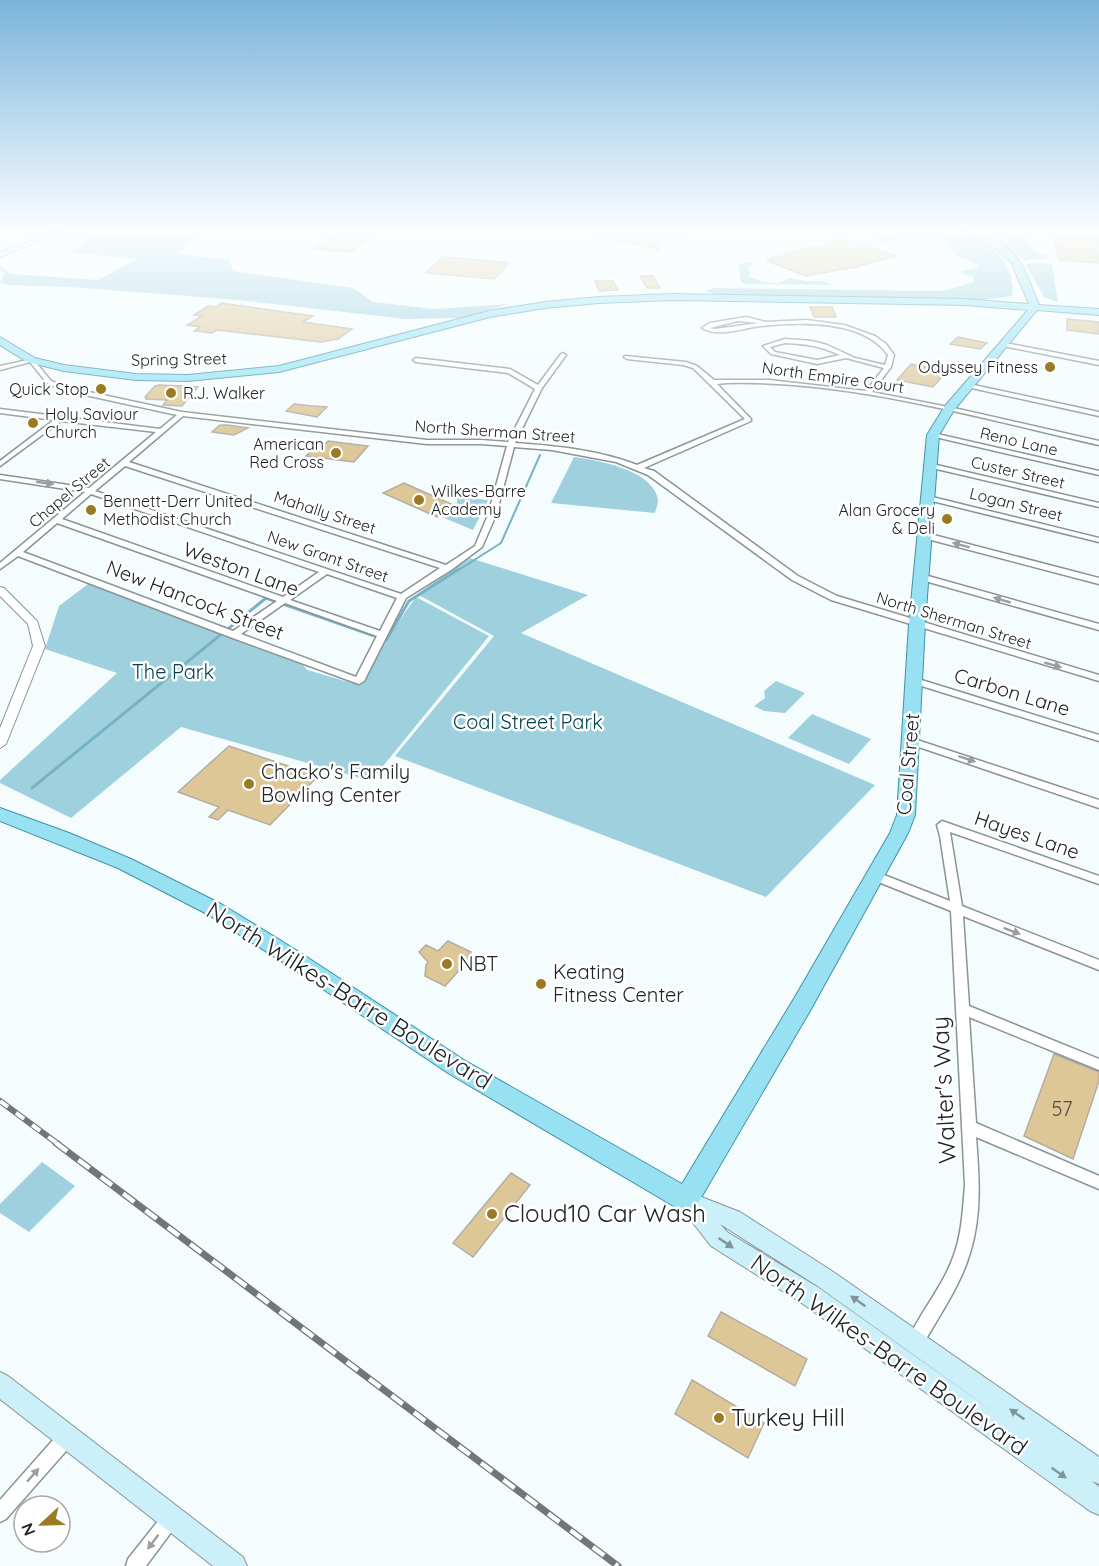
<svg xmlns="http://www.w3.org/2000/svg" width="1099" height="1566" viewBox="0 0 1099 1566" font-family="Quicksand,sans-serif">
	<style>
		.green { fill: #9ed0de }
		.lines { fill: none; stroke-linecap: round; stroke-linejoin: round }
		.stream-far1 { stroke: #75b3c5; stroke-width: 2 }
		.stream { stroke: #75b3c5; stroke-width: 3 }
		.building { fill: #ddc797; stroke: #b2aea4; stroke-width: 1.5 }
		.minor-casing { stroke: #889497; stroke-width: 3 }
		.tertiary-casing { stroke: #889497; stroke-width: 2 }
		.secondary-casing { stroke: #889497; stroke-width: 2 }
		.primary-casing { stroke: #4192a6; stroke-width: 2 }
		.minor { fill: #fff; fill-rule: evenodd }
		.tertiary { fill: #fff; fill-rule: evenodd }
		.secondary { fill: #cbf0f9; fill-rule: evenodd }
		.primary { fill: #97e1f3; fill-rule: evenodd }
		.rail-far1-casing { stroke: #717678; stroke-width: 6 }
		.rail-casing { stroke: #717678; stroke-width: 7 }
		.rail-far1 { stroke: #fff; stroke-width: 4; stroke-dasharray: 10; stroke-linecap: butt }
		.rail { stroke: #fff; stroke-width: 4.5; stroke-dasharray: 14; stroke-linecap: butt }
		.oneway { fill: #9b9d9e }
		.oneway2 { fill: #7e959a }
		.poi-dot { fill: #9b7a24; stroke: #fff; stroke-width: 2 }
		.labels { text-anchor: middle; stroke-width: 5; stroke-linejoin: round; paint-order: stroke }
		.far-street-label { font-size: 16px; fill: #212527; stroke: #fff }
		.far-poi-label { font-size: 16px; fill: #212527; stroke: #fff; text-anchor: end }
		.street-label { font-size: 20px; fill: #212527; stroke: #fff }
		.park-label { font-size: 20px; fill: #06414e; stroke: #fff }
		.poi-label { font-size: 20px; fill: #212527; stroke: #fff; text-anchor: start }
		.near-number-label { font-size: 20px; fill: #504e43 }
		.near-street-label { font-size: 24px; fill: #212527; stroke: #fff }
		.near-poi-label { font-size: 24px; fill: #212527; stroke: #fff; text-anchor: start }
	</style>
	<rect width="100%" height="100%" fill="#f5fcfe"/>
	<g class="green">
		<polygon points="66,232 198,232 178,254 230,260 233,271 353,288 373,302 434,309 509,304 461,318 405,319 238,300 70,287 7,285 0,282 5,274 0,270 0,265 11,274 98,280 137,259 74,253 71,251 85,243 84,239 59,235"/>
		<path d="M 873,232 L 959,232 C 981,241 1006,252 1011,278 C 1012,285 1014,289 1012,296 L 983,300 L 714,294 L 705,291 L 713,288 L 943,291 L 974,282 L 973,277 L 959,272 L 978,267 L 977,264 L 955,255 L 945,242 L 930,237 L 906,237 L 882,243 Z"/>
		<path d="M 1013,237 L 1026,239 C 1029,246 1039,255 1047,255 L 1047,259 L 1024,260 L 998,240 Z"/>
		<polygon points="747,262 755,263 748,267 750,275 748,276 763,282 778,283 790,278 805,281 822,281 834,285 745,284 741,282 738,265"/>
		<polygon points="1030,263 1052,264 1058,302 1099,307 1057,302 1044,297 1026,265"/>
		<path d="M 574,457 C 597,460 654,470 658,500 C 658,504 656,509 655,513 L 551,503 Z"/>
		<polygon points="457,497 488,500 473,530 442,517 455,510 450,506 457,503"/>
		<polygon points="470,558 588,595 521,633 875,785 766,897 395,756 494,636 417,594"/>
		<polygon points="92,581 298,658 307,670 352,683 362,673 416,597 489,636 371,781 181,727 71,818 0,783 0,780 117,673 45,649 59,606"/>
		<polygon points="776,681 805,693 785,713 764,711 754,706 765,698 764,691"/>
		<polygon points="812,714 871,739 849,764 788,738"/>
		<polygon points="42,1162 75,1186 29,1232 0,1213 0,1204"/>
	</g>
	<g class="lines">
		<polyline class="stream-far1" points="457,571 501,543 540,455"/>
		<polyline class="stream" points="32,788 266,598 386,640 409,601 459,569"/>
	</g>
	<g class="building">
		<polygon points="336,232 375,232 350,252 313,249"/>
		<polygon points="593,232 685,232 668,241 659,239 659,249 593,236"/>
		<polygon points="1054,236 1099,239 1099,263 1059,260"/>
		<polygon points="840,240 847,242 853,241 897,256 856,267 806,276 767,261 775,256 781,257 786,253 827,245 826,243"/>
		<polygon points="443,257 471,259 509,263 494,279 426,273"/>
		<polygon points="640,276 653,276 660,288 647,288"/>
		<polygon points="595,281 613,281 618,290 599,291"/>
		<polygon points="221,303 313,316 303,322 352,329 338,339 321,342 217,330 212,333 194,331 200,327 187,325 202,316 194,315 208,306 216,307"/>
		<polygon points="810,307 832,307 836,317 814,317"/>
		<polygon points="1067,319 1099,322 1099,334 1067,330"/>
		<polygon points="958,337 987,343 980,349 950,344"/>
		<polygon points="911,364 947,371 933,387 897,380"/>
		<polygon points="159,385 184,386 198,387 182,406 163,405 167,400 146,399 147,397 145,397 155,386"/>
		<polygon points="294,404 313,406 327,407 317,417 286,411"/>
		<polygon points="220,425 227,425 248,428 234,435 212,432"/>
		<polygon points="328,441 368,446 354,462 306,456 313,449 320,449"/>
		<polygon points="404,483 451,504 449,506 454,509 437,517 383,493"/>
		<polygon points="229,746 318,776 270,825 228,810 218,820 209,817 219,807 178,792"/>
		<polygon points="448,941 471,952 468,956 471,957 445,986 425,976 426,965 428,962 419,952 426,945 438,951"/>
		<polygon points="1054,1054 1099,1072 1099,1081 1073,1159 1024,1136"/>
		<polygon points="511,1173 530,1185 473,1257 453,1243"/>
		<polygon points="721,1312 807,1359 795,1386 708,1336"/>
		<polygon points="692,1380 764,1423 748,1458 675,1414"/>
	</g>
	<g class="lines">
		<defs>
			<g id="minor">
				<path d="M 746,317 L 766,322 L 807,320 L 844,325 L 875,336 L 886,344 L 894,355 L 891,367 L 872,392 L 963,410 L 1099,441 L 1099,445 C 979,418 851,380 727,383 L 717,384 L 751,419 L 751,421 L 644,468 L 654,471 L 798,576 L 837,596 L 1099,675 L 1099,681 L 831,600 L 792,580 L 648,475 L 616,462 L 552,450 L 514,447 L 496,515 L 482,547 L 451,570 L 406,598 L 364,681 L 359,684 L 230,637 L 18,556 L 0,569 L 0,563 L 85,492 L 0,479 L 0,475 L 89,488 L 156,432 L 61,421 L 0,466 L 0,461 L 54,420 L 0,413 L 0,409 L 160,429 L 177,415 L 62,390 L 47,383 L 30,362 L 0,370 L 0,366 L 33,359 L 51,381 L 66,387 L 182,412 L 427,440 L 481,440 L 508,442 L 535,389 L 508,373 L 416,362 L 413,360 L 416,358 L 510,369 L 538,385 L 561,354 L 563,353 L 566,355 L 542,388 L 515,443 C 556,446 599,450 637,465 L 745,419 L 693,368 L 683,365 L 627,359 L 624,357 L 625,356 L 686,362 L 697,366 L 714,380 L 769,380 L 866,391 L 884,368 L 846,358 L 817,364 L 771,354 L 763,346 L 785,339 L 812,341 L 827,345 L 855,358 L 885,365 L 888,355 C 863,319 799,322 761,326 C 742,328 719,338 702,328 L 710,323 ZM 738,321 L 759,323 L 715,329 L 710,328 ZM 785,343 C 807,344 820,346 840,355 L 817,360 L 775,352 L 770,347 ZM 183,416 L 427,444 L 481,444 L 507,446 L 488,515 L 475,546 L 446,565 L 129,462 ZM 125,466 L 440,568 L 401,594 L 95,491 ZM 91,494 L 319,572 L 283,597 L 62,519 ZM 57,523 L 277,601 L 233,631 L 23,552 ZM 327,574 L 397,598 L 380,631 L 290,600 ZM 285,603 L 377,636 L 356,677 L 241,634 Z"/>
				<polygon points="1005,343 1099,361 1099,365 1003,346 1003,344"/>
				<polygon points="969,384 1099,412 1099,416 967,387 966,386"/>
				<polygon points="933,433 1099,471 1099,475 931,436 930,435"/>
				<polygon points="928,463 1099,503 1099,507 928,467"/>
				<polygon points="924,495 1099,538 1099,542 924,499"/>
				<polygon points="920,533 926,533 1099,578 1099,584 920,537"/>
				<polygon points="921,574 1099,624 1099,630 918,579 918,575"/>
				<polygon points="915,678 1099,735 1099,741 912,683 910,681"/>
				<polygon points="911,738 1099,800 1099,808 907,743 906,741"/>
				<path d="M 942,821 L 1099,876 L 1099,884 L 950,832 L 962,906 L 1099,960 L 1099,970 L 963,916 L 969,1006 L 1099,1059 L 1099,1070 L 969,1017 L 976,1123 L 1099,1176 L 1099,1189 L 976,1137 C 979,1175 982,1215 970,1253 C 960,1287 938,1317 921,1348 L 915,1350 L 909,1348 L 907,1342 C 920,1312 943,1287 954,1255 C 962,1233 963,1208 965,1185 L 951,911 L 871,879 L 869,876 L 871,873 L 879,873 L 950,901 L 940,836 L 937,825 Z"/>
				<polygon points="67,1428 73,1431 76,1437 73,1443 6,1519 0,1522 0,1500 61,1431"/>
				<polygon points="172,1508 178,1511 181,1517 178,1523 146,1566 126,1566 128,1559 166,1511"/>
			</g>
			<polygon id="tertiary" points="0,587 4,588 37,621 45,646 6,744 0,748 0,728 33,646 28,624 0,596"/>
			<g id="secondary">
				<polygon points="53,232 63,232 0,257 0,252"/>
				<path d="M 686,1191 L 740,1212 L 832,1271 L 1099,1457 L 1099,1484 L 1092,1481 L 1099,1487 L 1099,1515 L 1090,1511 L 803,1304 L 711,1246 L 675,1200 L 679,1193 ZM 720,1224 L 816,1285 L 1012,1425 L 819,1288 L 727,1232 Z"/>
				<polygon points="0,1372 8,1376 243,1557 247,1566 213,1566 0,1399"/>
			</g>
			<path id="primary" d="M 964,232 C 982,231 1010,245 1020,262 C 1028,275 1033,291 1039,305 L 1099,309 L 1099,315 L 1037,310 L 954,410 L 939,435 L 925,624 L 915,815 L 908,833 L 811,1009 L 695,1208 L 686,1211 L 677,1208 L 448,1073 L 281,961 L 207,914 L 118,868 L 0,821 L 0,808 L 69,833 L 131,859 L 221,904 L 296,950 L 464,1060 L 682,1184 L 795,997 L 890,833 L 897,815 L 909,624 L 927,435 L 945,406 L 1028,310 L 965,305 L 672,300 L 599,303 L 545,308 L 490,317 L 279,372 L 188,381 L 136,380 L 64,371 L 27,362 L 0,345 L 0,337 L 35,358 L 64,365 L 136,374 L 188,375 L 279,366 L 489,311 L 545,302 L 599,297 L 672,294 L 965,299 L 1029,304 L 1011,262 L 993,247 Z"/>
		</defs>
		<use href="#minor" class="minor-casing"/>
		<use href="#tertiary" class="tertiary-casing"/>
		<use href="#secondary" class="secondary-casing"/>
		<use href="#primary" class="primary-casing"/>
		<use href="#minor" class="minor"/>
		<use href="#tertiary" class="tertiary"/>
		<use href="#secondary" class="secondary"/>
		<use href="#primary" class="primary"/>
		<defs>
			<polyline id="rail-far1" points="0,1101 58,1144"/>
			<polyline id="rail" points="56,1143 618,1566"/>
		</defs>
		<use href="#rail-far1" class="rail-far1-casing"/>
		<use href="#rail" class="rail-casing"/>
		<use href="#rail-far1" class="rail-far1"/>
		<use href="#rail" class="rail"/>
	</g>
	<defs><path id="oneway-solid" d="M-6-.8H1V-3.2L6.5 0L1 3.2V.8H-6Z" transform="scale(1.5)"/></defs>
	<g class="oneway">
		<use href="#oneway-solid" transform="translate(45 483) rotate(8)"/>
		<use href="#oneway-solid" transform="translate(961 545) rotate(-165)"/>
		<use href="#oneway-solid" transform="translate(1002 600) rotate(-164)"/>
		<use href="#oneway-solid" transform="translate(1053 665) rotate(16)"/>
		<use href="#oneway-solid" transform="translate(967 759) rotate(18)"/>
		<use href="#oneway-solid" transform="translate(1012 931) rotate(21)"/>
		<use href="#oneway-solid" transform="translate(33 1475) rotate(-49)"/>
		<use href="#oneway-solid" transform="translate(153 1542) rotate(127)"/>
	</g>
	<g class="oneway2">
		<use href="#oneway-solid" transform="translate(726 1243) rotate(34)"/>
		<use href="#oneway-solid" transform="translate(858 1301) rotate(-145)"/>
		<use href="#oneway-solid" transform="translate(1017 1414) rotate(-145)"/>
		<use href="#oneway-solid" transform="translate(1059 1473) rotate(35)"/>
	</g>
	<linearGradient id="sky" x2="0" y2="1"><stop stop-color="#7ab4da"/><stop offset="0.51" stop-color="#fafeff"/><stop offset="1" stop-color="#fafeff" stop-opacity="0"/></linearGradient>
	<rect width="1099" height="451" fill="url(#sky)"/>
	<g class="poi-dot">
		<circle cx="1050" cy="367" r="6"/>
		<circle cx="101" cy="389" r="6"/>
		<circle cx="171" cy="393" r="6"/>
		<circle cx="33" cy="423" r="6"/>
		<circle cx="336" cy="453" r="6"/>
		<circle cx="419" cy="500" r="6"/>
		<circle cx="91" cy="510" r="6"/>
		<circle cx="947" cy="519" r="6"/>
		<circle cx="249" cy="784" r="6"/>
		<circle cx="447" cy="964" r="6"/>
		<circle cx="541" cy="984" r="6"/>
		<circle cx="492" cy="1214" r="6"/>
		<circle cx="719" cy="1418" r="6"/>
	</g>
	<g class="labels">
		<g class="far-street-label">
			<text transform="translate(179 359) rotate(-1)" y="6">Spring Street</text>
			<text transform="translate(833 377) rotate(8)" y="6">North Empire Court</text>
			<text transform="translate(495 431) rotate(4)" y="6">North Sherman Street</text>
			<text transform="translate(1019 441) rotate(13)" y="6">Reno Lane</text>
			<text transform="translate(1018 472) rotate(13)" y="6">Custer Street</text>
			<text transform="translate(69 492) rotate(-40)" y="6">Chapel Street</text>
			<text transform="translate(1016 504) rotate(14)" y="6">Logan Street</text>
			<text transform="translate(325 512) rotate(18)" y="6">Mahally Street</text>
			<text transform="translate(328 556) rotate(19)" y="6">New Grant Street</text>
			<text transform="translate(954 620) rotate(17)" y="6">North Sherman Street</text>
		</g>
		<g class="far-poi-label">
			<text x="1038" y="373">Odyssey Fitness</text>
			<text x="89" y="395">Quick Stop</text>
			<text x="183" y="399" text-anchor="start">R.J. Walker</text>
			<text x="45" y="420" text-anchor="start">Holy Saviour<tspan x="45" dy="18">Church</tspan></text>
			<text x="324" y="450">American<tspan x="324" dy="18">Red Cross</tspan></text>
			<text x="431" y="497" text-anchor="start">Wilkes-Barre<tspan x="431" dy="18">Academy</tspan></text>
			<text x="103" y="507" text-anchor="start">Bennett-Derr United<tspan x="103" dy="18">Methodist Church</tspan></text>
			<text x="935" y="516">Alan Grocery<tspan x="935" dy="18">&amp; Deli</tspan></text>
		</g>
		<g class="street-label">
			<text transform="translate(241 569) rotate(20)" y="7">Weston Lane</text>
			<text transform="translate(195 600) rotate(21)" y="7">New Hancock Street</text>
			<text transform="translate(1012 692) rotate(17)" y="7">Carbon Lane</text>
			<text transform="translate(908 764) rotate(-85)" y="7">Coal Street</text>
			<text transform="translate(1027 835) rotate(19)" y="7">Hayes Lane</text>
		</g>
		<g class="park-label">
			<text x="173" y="679">The Park</text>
			<text x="528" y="729">Coal Street Park</text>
		</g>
		<g class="poi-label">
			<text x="261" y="779">Chacko's Family<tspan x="261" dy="23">Bowling Center</tspan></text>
			<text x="459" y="971">NBT</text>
			<text x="553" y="979">Keating<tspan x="553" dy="23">Fitness Center</tspan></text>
		</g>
		<g class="near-number-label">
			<text x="1062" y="1116">57</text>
		</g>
		<g class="near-street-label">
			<text transform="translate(349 996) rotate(32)" y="8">North Wilkes-Barre Boulevard</text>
			<text transform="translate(944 1090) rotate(-93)" y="8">Walter's Way</text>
			<text transform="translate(889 1355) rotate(35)" y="8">North Wilkes-Barre Boulevard</text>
		</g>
		<g class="near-poi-label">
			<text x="504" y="1222">Cloud10 Car Wash</text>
			<text x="731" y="1426">Turkey Hill</text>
		</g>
	</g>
	<g transform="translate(42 1524) rotate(248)"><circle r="28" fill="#ffffff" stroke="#a6a8a9" stroke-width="1.5"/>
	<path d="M0-4.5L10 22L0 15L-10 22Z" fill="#9b7a24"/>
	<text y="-9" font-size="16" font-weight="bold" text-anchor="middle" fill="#212527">N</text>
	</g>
</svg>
